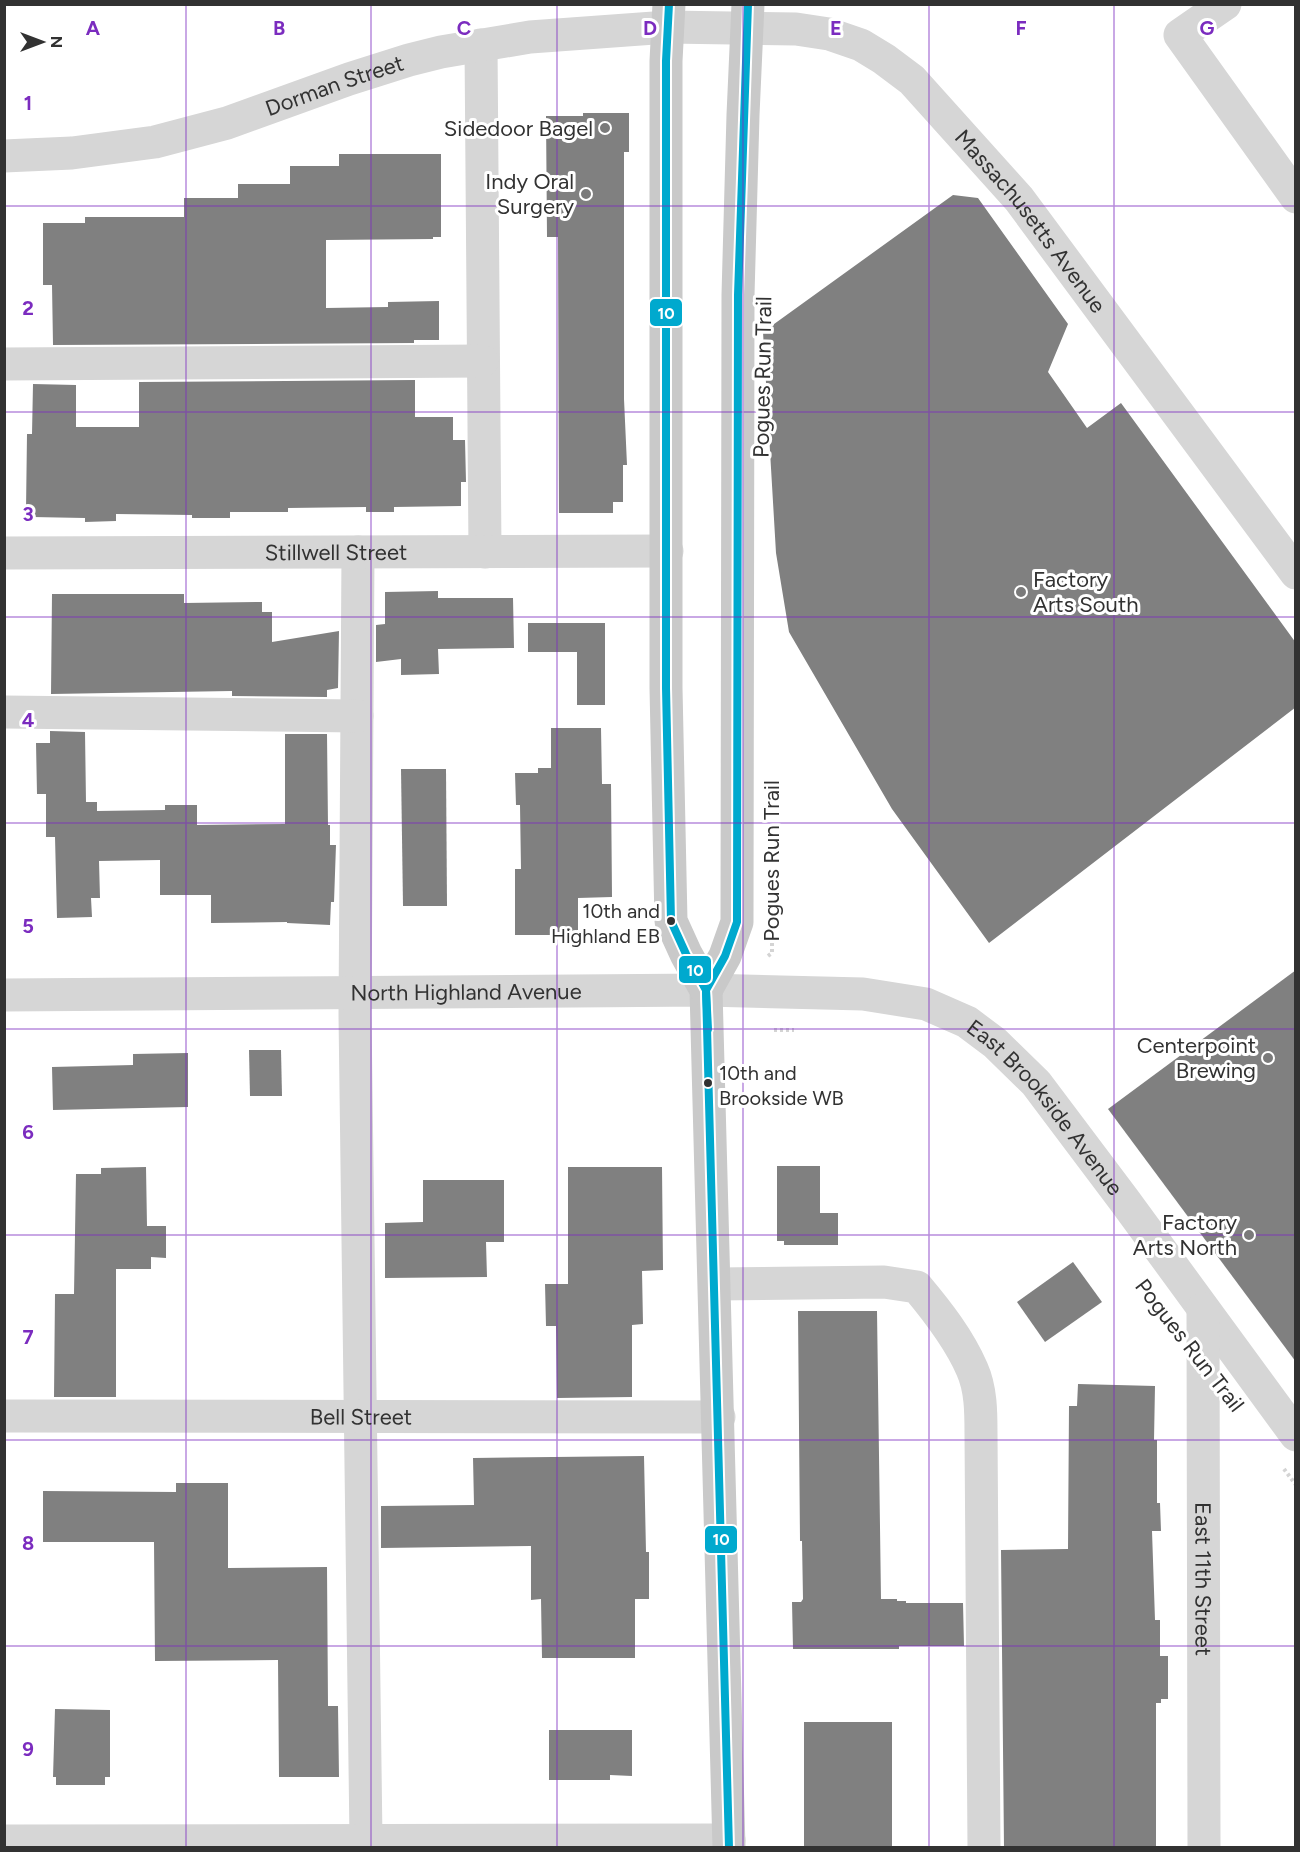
<svg xmlns="http://www.w3.org/2000/svg" width="1300" height="1852" viewBox="0 0 1300 1852" font-family="Figtree,sans-serif">
	<style>
		.building { fill: #808080 }
		.lines { fill: none; stroke-linecap: round; stroke-linejoin: round }
		.path { stroke: #d4d4d4; stroke-width: 4; stroke-dasharray: 3 3; stroke-linecap: butt }
		.minor { stroke: #d6d6d6; stroke-width: 33 }
		.major { stroke: #c9c9c9; stroke-width: 33 }
		.bus-1-casing { stroke: #fff; stroke-width: 12 }
		.bus-1 { stroke: #00a9ce; stroke-width: 8 }
		.grid { fill: none; stroke: #7b2cbf; stroke-width: 1.5; stroke-opacity: 0.55 }
		.poi-dot { fill: #7a7a7a; stroke: #fff; stroke-width: 2 }
		.bus-dot { fill: #323232; stroke: #fff; stroke-width: 2 }
		.labels { text-anchor: middle; stroke-width: 6; stroke-linejoin: round; paint-order: stroke }
		.bus-label { font-size: 20px; fill: #323232; stroke: #fff; text-anchor: end }
		.street-label { font-size: 22px; fill: #323232; stroke: #fff }
		.poi-label { font-size: 22px; fill: #323232; stroke: #fff; text-anchor: end }
		.grid-label { font-size: 20px; text-anchor: middle; font-weight: bold; fill: #7b2cbf; stroke: #fff; stroke-width: 6; stroke-linejoin: round; paint-order: stroke }
		.line-badge { stroke: #fff; stroke-width: 2 }
		.badge-label { font-size: 16px; text-anchor: middle; font-weight: bold; fill: #fff }
	</style>
	<rect width="100%" height="100%" fill="#fff"/>
	<g class="building">
		<polygon points="583,113 629,113 629,152 624,152 624,399 627,465 623,465 623,502 613,502 613,513 559,513 558,237 547,237 546,116 583,116"/>
		<polygon points="339,154 441,154 441,237 433,237 433,239 326,240 326,308 388,307 388,302 439,301 439,340 414,340 414,343 53,345 52,285 43,285 43,223 85,223 85,217 184,217 184,198 238,198 238,184 290,184 290,166 339,166"/>
		<polygon points="953,195 978,198 1068,324 1048,372 1087,428 1121,403 1296,643 1296,707 989,943 892,809 789,632 776,553 763,332"/>
		<polygon points="415,380 415,417 453,417 453,440 465,440 466,482 461,482 461,506 394,507 394,512 366,512 366,507 288,508 288,512 230,512 230,518 192,518 192,515 116,514 116,521 85,522 85,518 32,517 32,510 26,510 27,434 32,434 33,384 76,385 76,427 139,427 139,382"/>
		<polygon points="438,591 438,598 513,598 514,648 438,649 439,674 401,675 401,659 376,662 376,625 385,624 385,592"/>
		<polygon points="52,594 184,594 184,603 262,602 262,612 272,612 272,642 339,631 338,688 327,690 327,697 232,696 232,691 51,694"/>
		<polygon points="528,623 605,623 605,705 577,705 577,652 528,652"/>
		<polygon points="551,728 601,728 602,784 611,784 612,897 578,898 578,935 515,935 515,869 521,869 520,805 516,805 515,773 538,773 538,768 551,768"/>
		<polygon points="50,731 85,732 86,802 97,802 97,811 165,810 165,805 197,805 197,825 285,824 285,734 327,734 328,825 330,825 330,845 336,845 334,902 331,902 330,925 287,923 287,922 211,923 211,895 160,895 160,860 99,861 100,898 91,898 92,917 57,918 55,837 46,837 46,794 37,794 36,743 50,743"/>
		<polygon points="401,769 446,769 447,906 403,906"/>
		<polygon points="1296,970 1296,1362 1108,1109"/>
		<polygon points="249,1050 281,1050 282,1096 250,1096"/>
		<polygon points="188,1053 188,1107 53,1110 52,1067 133,1065 133,1054"/>
		<polygon points="777,1166 820,1166 820,1213 838,1213 838,1245 784,1245 784,1241 777,1241"/>
		<polygon points="146,1167 147,1226 166,1226 166,1258 151,1257 151,1269 116,1269 116,1397 54,1397 55,1294 74,1294 76,1174 101,1174 101,1168"/>
		<polygon points="568,1167 662,1167 663,1270 642,1271 643,1324 632,1325 632,1397 557,1398 556,1326 546,1326 545,1284 568,1284"/>
		<polygon points="423,1180 504,1180 504,1242 486,1242 487,1277 385,1278 385,1223 423,1222"/>
		<polygon points="1073,1262 1102,1302 1045,1342 1017,1302"/>
		<polygon points="798,1311 877,1311 881,1599 897,1599 897,1601 906,1601 906,1603 963,1603 964,1646 899,1646 899,1649 793,1649 792,1602 801,1602 803,1599 802,1541 800,1541"/>
		<polygon points="1078,1384 1155,1386 1154,1440 1157,1440 1157,1503 1160,1503 1161,1531 1152,1531 1155,1620 1160,1620 1160,1656 1168,1656 1168,1699 1161,1699 1161,1703 1156,1703 1156,1848 1004,1848 1001,1550 1068,1549 1069,1406 1077,1406"/>
		<polygon points="644,1456 646,1552 649,1552 649,1599 635,1599 635,1658 542,1658 541,1599 531,1600 531,1546 381,1548 381,1506 474,1505 473,1458"/>
		<polygon points="176,1483 228,1483 228,1568 327,1567 328,1706 338,1706 339,1777 279,1777 278,1660 155,1661 154,1542 43,1542 43,1491 176,1492"/>
		<polygon points="55,1709 110,1710 110,1777 105,1777 105,1785 56,1785 56,1777 53,1777"/>
		<rect x="804" y="1722" width="88" height="126"/>
		<polygon points="549,1730 632,1730 632,1776 610,1775 610,1780 549,1780"/>
	</g>
	<g class="lines">
		<g class="path">
			<polyline points="768,956 772,953 772,936"/>
			<polyline points="774,1030 794,1030"/>
			<polyline points="1284,1469 1296,1485"/>
		</g>
		<g class="minor">
			<polyline points="1225,4 1180,35 1296,197"/>
			<polyline points="481,45 485,552"/>
			<path id="s1" d="M 4,156 L 72,153 L 155,142 L 227,123 L 349,79 L 409,60 L 441,52 L 530,37 L 668,27 L 796,29 L 829,34 L 861,45 L 884,59 L 912,80 L 1019,199 L 1296,573"/>
			<polyline points="4,364 482,361"/>
			<polyline points="358,552 355,1015 366,1840"/>
			<path id="s2" d="M 4,553 L 667,551"/>
			<polyline points="4,712 357,716"/>
			<path id="s3" d="M 4,995 L 706,990 L 863,994 L 926,1004 L 967,1022 L 995,1043 L 1036,1083 L 1124,1200 L 1296,1435"/>
			<path d="M 715,1284 L 884,1282 L 917,1287 C 938,1312 959,1339 972,1369 C 981,1389 981,1412 981,1434 L 984,1848"/>
			<path id="s4" d="M 1203,1309 L 1204,1848"/>
			<path id="s5" d="M 4,1416 L 719,1417"/>
			<polyline points="4,1841 729,1840"/>
		</g>
		<g class="major">
			<polyline points="669,4 666,61 666,688 671,921 686,954 706,990 729,1848"/>
			<polyline points="706,990 725,956 737,922 738,295 743,115 748,4"/>
		</g>
		<defs>
			<g id="bus-1">
				<polyline points="669,4 666,61 666,688 671,921 686,954 706,990 729,1848"/>
				<polyline points="708,1029 706,990 725,956 737,922 738,295 748,4"/>
			</g>
		</defs>
		<use href="#bus-1" class="bus-1-casing"/>
		<use href="#bus-1" class="bus-1"/>
	</g>
	<path class="grid" d="M 186,4 L 186,1848M 371,4 L 371,1848M 557,4 L 557,1848M 743,4 L 743,1848M 929,4 L 929,1848M 1114,4 L 1114,1848M 4,206 L 1296,206M 4,412 L 1296,412M 4,617 L 1296,617M 4,823 L 1296,823M 4,1029 L 1296,1029M 4,1235 L 1296,1235M 4,1440 L 1296,1440M 4,1646 L 1296,1646"/>
	<g class="poi-dot">
		<circle cx="605" cy="128" r="6"/>
		<circle cx="586" cy="194" r="6"/>
		<circle cx="1021" cy="592" r="6"/>
		<circle cx="1268" cy="1058" r="6"/>
		<circle cx="1249" cy="1235" r="6"/>
	</g>
	<g class="bus-dot">
		<circle cx="671" cy="921" r="5"/>
		<circle cx="708" cy="1083" r="5"/>
	</g>
	<g class="labels">
		<g class="bus-label">
			<text x="660" y="918">10th and<tspan x="660" dy="25">Highland EB</tspan></text>
			<text x="719" y="1080" text-anchor="start">10th and<tspan x="719" dy="25">Brookside WB</tspan></text>
		</g>
		<g class="street-label">
			<text dy="8" stroke="none"><textPath href="#s1" startOffset="340">Dorman Street</textPath></text>
			<text dy="8" stroke="none"><textPath href="#s1" startOffset="1122">Massachusetts Avenue</textPath></text>
			<text transform="translate(762 377) rotate(-89)" y="8">Pogues Run Trail</text>
			<text dy="8" stroke="none"><textPath href="#s2" startOffset="332">Stillwell Street</textPath></text>
			<text transform="translate(771 861) rotate(-90)" y="8">Pogues Run Trail</text>
			<text dy="8" stroke="none"><textPath href="#s3" startOffset="462">North Highland Avenue</textPath></text>
			<text dy="8" stroke="none"><textPath href="#s3" startOffset="1084">East Brookside Avenue</textPath></text>
			<text transform="translate(1190 1345) rotate(52)" y="8">Pogues Run Trail</text>
			<text dy="8" stroke="none"><textPath href="#s5" startOffset="357">Bell Street</textPath></text>
			<text dy="8" stroke="none"><textPath href="#s4" startOffset="270">East 11th Street</textPath></text>
		</g>
		<g class="poi-label">
			<text x="593" y="136">Sidedoor Bagel</text>
			<text x="574" y="189">Indy Oral<tspan x="574" dy="25">Surgery</tspan></text>
			<text x="1033" y="587" text-anchor="start">Factory<tspan x="1033" dy="25">Arts South</tspan></text>
			<text x="1256" y="1053">Centerpoint<tspan x="1256" dy="25">Brewing</tspan></text>
			<text x="1237" y="1230">Factory<tspan x="1237" dy="25">Arts North</tspan></text>
		</g>
	</g>
	<g class="grid-label">
		<text x="93" y="35">A</text>
		<text x="279" y="35">B</text>
		<text x="464" y="35">C</text>
		<text x="650" y="35">D</text>
		<text x="836" y="35">E</text>
		<text x="1021" y="35">F</text>
		<text x="1207" y="35">G</text>
		<text x="28" y="110">1</text>
		<text x="28" y="315">2</text>
		<text x="28" y="521">3</text>
		<text x="28" y="727">4</text>
		<text x="28" y="933">5</text>
		<text x="28" y="1139">6</text>
		<text x="28" y="1344">7</text>
		<text x="28" y="1550">8</text>
		<text x="28" y="1756">9</text>
	</g>
	<g class="line-badge">
		<rect x="649" y="298" width="34" height="29" rx="6" fill="#00a9ce"/>
		<rect x="678" y="955" width="34" height="29" rx="6" fill="#00a9ce"/>
		<rect x="704" y="1525" width="34" height="29" rx="6" fill="#00a9ce"/>
	</g>
	<g class="badge-label">
		<text x="666" y="319">10</text>
		<text x="695" y="976">10</text>
		<text x="721" y="1545">10</text>
	</g>
	<rect width="1300" height="1852" fill="none" stroke="#323232" stroke-width="12"/>
	<g transform="translate(42 42) rotate(90)" stroke="#ffffff" stroke-width="4.5" paint-order="stroke">
	<path d="M0-4.5L10 22L0 15L-10 22Z" fill="#323232"/>
	<text y="-9" font-size="16" font-weight="bold" text-anchor="middle" fill="#323232">N</text>
	</g>
</svg>
